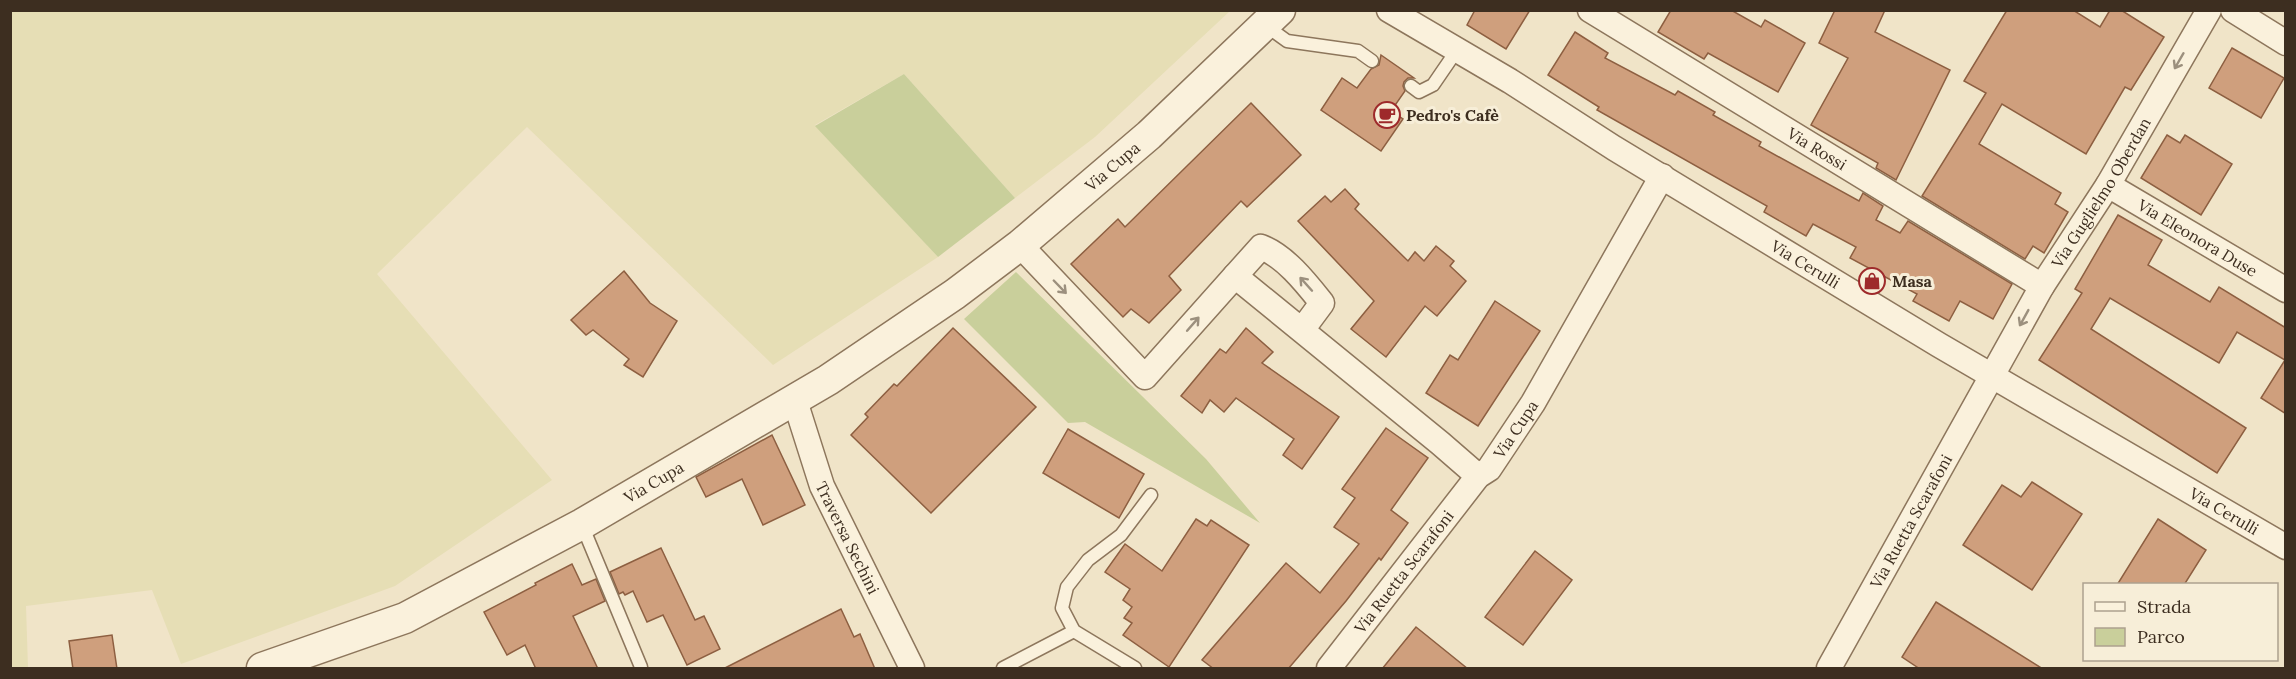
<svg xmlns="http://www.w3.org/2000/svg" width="2296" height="679" viewBox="0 0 2296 679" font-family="Lora,serif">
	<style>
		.farmland { fill: #e6deb5 }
		.green { fill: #c9cf9b }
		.building { fill: #cf9f7d; stroke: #8d5f41; stroke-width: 1.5 }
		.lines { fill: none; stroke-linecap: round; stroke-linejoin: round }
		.service-casing { stroke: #8d765c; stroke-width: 15 }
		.minor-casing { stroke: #8d765c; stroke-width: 27 }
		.tertiary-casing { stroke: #8d765c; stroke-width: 33 }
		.service { stroke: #faf1dc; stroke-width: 12 }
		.minor { stroke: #faf1dc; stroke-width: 24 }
		.tertiary { stroke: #faf1dc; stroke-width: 30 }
		.oneway { stroke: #9c907e }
		.labels { text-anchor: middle; stroke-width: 6; stroke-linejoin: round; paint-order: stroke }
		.poi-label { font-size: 16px; font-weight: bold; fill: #3d2e20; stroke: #f7eed8; text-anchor: start }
		.street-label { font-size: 16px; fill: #3d2e20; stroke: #f7eed8 }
	</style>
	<rect width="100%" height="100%" fill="#f0e4c8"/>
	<polygon class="farmland" points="10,11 1230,11 1095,137 1015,198 904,74 815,125 938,257 773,365 527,127 377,274 552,480 395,586 181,664 152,590 26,606 28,668 10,668"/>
	<g class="green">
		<polygon points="904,74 1015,198 938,257 815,126"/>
		<polygon points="1016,272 1206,459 1260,523 1085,422 1068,423 964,319"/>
	</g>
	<g class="building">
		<polygon points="1475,10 1530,10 1506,49 1467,25"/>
		<polygon points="1671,10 1731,10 1761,27 1765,20 1805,43 1778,92 1708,53 1704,59 1658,32"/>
		<polygon points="1835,10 1885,10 1875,32 1950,70 1896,180 1876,168 1878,163 1811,125 1848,58 1819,43"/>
		<polygon points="2007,10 2073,10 2100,27 2110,10 2121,10 2164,37 2131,90 2125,87 2086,154 2002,104 1979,144 2061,193 2055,204 2068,212 2044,253 2033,246 2025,259 1922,196 1986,93 1964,81"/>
		<polygon points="1575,32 1608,53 1605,58 1675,95 1678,91 1715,112 1713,115 1761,142 1759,146 1859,201 1863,193 1883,206 1876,220 1900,233 1908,221 2012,284 1993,319 1960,301 1949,321 1913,301 1917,294 1850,258 1856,247 1813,224 1806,236 1764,212 1767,206 1597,110 1599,107 1548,75"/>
		<polygon points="2232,48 2284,78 2261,118 2209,88"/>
		<polygon points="1381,55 1414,78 1408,78 1404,82 1403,86 1405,91 1391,111 1403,119 1381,151 1321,110 1342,78 1357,88 1371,69 1379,65"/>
		<polygon points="1251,103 1301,155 1247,207 1241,201 1169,276 1181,290 1149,323 1131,309 1123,317 1071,264 1118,219 1125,227"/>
		<polygon points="2167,135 2180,143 2185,135 2232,164 2201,215 2141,178"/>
		<polygon points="1345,189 1359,204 1355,209 1408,261 1415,252 1424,261 1436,246 1454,261 1450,266 1466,281 1437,316 1425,306 1386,357 1351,329 1374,301 1298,221 1325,196 1331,202"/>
		<polygon points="2118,215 2162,240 2148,265 2210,302 2219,287 2286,328 2286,414 2261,398 2285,360 2237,332 2219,363 2110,298 2091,329 2246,428 2217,473 2039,360 2082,293 2075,289"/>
		<polygon points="624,271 650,303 677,321 643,377 624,365 629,359 593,330 586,335 571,320"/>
		<polygon points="1495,301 1540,331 1478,426 1426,393 1450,355 1458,360"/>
		<polygon points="953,328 1036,407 931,513 851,435 868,417 865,414 894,384 897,386"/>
		<polygon points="1246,328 1273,352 1262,363 1339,417 1302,469 1283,455 1294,439 1236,398 1224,412 1210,400 1202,413 1181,396 1220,349 1226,353"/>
		<polygon points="1386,428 1428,458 1391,510 1408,523 1381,560 1379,558 1346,601 1288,669 1214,669 1202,660 1286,563 1320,593 1359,544 1334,527 1355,498 1342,489"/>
		<polygon points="1068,429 1144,474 1119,518 1043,473"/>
		<polygon points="772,435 805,505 763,525 742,479 706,497 696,477"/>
		<polygon points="2032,482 2082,514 2032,590 1963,545 2002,485 2021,497"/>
		<polygon points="1196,519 1207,526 1211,520 1249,545 1169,667 1123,635 1132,623 1124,618 1132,607 1123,600 1130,589 1105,572 1125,544 1162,571"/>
		<polygon points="2158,519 2206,550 2184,585 2117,585"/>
		<polygon points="661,548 695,620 704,616 720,649 687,665 663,615 647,622 633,591 625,595 623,592 619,594 610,572"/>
		<polygon points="1535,551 1572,580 1523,645 1485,617"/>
		<polygon points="572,564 582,585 596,579 605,601 573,616 598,669 536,669 525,645 507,655 484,612 536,585 535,583"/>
		<polygon points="1936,602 2043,669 1920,669 1902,657"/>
		<polygon points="841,609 854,637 860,634 875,669 723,669"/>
		<polygon points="1416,627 1468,669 1382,669"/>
		<polygon points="112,635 117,669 73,669 69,641"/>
	</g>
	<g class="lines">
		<defs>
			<g id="service">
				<polyline points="1265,25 1287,41 1358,51 1372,61"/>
				<polyline points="1411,86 1419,92 1433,85 1457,50"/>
				<polyline points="582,525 641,667"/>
				<polyline points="1003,668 1074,631"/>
				<polyline points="1135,668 1074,631 1062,608 1067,587 1088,560 1121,535 1151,495"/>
			</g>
			<g id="minor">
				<path id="s1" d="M 1389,10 L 1510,81 L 1614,148 L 1939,345 L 2286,547"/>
				<path id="s2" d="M 1590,10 L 2042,286"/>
				<polyline points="2233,10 2286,43"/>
				<path id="s3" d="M 2108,185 L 2286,290"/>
				<polyline points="1020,245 1145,377 1235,276"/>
				<path d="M 1302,330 L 1322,303 C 1306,283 1285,256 1261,247 L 1235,276 L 1440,443 L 1478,476"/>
				<path id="s4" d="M 795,401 L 822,486 L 912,668"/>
				<path id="s5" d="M 1329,668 L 1478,476 L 1489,469 L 1533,403 L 1662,176"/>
				<path id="s6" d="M 1829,668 L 2042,286 L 2108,185 L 2209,10"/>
			</g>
			<g id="tertiary">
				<path id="s7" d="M 262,668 L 405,618 L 582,524 L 828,380 L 955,294 L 1020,245 L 1149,135 L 1280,10"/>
			</g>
		</defs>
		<use href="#service" class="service-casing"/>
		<use href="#minor" class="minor-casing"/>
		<use href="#tertiary" class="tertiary-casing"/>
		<use href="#service" class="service"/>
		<use href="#minor" class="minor"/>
		<use href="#tertiary" class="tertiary"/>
	</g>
	<defs><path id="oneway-shaft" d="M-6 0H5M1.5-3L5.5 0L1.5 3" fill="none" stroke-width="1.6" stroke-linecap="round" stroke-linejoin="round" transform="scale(1.5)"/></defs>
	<g class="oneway">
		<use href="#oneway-shaft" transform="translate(2179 61) rotate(120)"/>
		<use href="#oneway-shaft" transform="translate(1306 284) rotate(-132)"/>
		<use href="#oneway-shaft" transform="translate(1060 287) rotate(46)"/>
		<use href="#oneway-shaft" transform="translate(2024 318) rotate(119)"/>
		<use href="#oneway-shaft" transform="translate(1193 324) rotate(-49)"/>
	</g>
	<defs>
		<symbol id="cafe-ring" viewBox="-11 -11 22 22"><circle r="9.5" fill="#f7eed8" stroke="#9e2a2b" stroke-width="1.5"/><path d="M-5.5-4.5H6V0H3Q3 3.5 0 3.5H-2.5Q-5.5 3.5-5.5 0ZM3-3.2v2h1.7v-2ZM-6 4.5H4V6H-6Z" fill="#9e2a2b"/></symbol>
		<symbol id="shop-ring" viewBox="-11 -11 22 22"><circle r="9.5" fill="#f7eed8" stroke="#9e2a2b" stroke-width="1.5"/><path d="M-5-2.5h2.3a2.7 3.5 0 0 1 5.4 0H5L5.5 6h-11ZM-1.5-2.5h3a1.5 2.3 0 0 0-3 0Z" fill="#9e2a2b"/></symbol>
	</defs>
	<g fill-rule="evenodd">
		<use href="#cafe-ring" x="1372" y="100" width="30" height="30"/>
		<use href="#shop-ring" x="1857" y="266" width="30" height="30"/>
	</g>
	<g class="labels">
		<g class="poi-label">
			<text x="1406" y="121">Pedro's Cafè</text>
			<text x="1892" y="287">Masa</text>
		</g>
		<g class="street-label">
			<text dy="6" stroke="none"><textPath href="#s2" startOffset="266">Via Rossi</textPath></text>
			<text dy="6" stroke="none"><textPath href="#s7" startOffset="993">Via Cupa</textPath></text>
			<text dy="6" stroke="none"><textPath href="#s6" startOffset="548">Via Guglielmo Oberdan</textPath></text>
			<text dy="6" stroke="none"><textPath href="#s3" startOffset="104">Via Eleonora Duse</textPath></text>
			<text dy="6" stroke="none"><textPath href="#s1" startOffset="488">Via Cerulli</textPath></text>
			<text dy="6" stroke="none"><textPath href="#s5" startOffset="304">Via Cupa</textPath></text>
			<text dy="6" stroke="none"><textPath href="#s7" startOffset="435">Via Cupa</textPath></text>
			<text dy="6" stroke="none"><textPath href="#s1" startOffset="974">Via Cerulli</textPath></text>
			<text dy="6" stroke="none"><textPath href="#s6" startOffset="168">Via Ruetta Scarafoni</textPath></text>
			<text dy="6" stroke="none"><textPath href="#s4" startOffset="147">Traversa Sechini</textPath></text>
			<text dy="6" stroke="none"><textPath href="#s5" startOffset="122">Via Ruetta Scarafoni</textPath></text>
		</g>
	</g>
	<rect width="2296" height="679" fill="none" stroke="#3d2e20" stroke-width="24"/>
	<rect x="2083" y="583" width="195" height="78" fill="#f7eed8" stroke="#ada18e" stroke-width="1.5"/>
	<rect x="2095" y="602" width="30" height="9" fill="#faf1dc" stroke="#ada18e" stroke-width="1.5"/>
	<text x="2137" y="613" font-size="18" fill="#3d2e20">Strada</text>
	<rect x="2095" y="628" width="30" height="18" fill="#c9cf9b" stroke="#ada18e" stroke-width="1.5"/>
	<text x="2137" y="643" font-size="18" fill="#3d2e20">Parco</text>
</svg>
